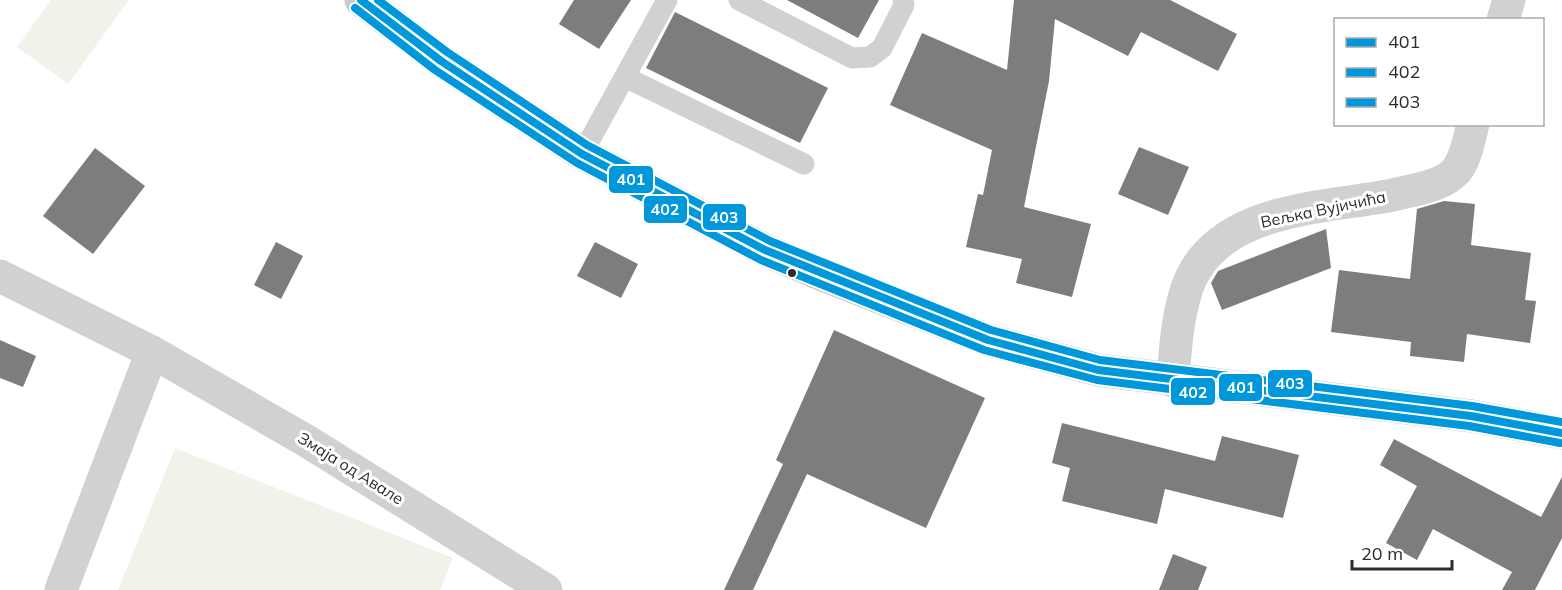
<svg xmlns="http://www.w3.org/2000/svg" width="1562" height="590" viewBox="0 0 1562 590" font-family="Mulish,sans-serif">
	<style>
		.green { fill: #f0f3ea }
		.building { fill: #7d7d7d }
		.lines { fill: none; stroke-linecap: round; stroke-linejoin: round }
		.lane { stroke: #d1d1d1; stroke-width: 21 }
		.street { stroke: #d1d1d1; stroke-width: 33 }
		.secondary { stroke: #cacaca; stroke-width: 33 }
		.bus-1-casing { stroke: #fff; stroke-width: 12 }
		.bus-2-casing { stroke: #fff; stroke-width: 12 }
		.bus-3-casing { stroke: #fff; stroke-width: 12 }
		.bus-1 { stroke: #0098da; stroke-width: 8 }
		.bus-2 { stroke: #0098da; stroke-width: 8 }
		.bus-3 { stroke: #0098da; stroke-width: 8 }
		.bus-dot { fill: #2c2c2c; stroke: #fff; stroke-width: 2 }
		.labels { text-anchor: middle; stroke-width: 6; stroke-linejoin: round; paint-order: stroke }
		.street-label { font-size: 16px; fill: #2c2c2c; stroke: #fff }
		.line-badge { stroke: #fff; stroke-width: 2 }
		.badge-label { font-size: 16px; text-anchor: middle; font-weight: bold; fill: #fff }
	</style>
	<rect width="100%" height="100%" fill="#fff"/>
	<g class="green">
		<polygon points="51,0 129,0 68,84 17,47"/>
		<polygon points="175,448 453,558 440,590 118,590"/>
	</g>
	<g class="building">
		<polygon points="574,0 631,0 599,49 559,24"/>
		<polygon points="787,0 879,0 858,38"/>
		<polygon points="1014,0 1170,0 1237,34 1218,71 1141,32 1128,56 1055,19 1049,81 1024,207 1091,224 1072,297 1016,283 1022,259 966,247 978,194 983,195 992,150 890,105 922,33 1007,70"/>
		<polygon points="675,12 828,88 800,143 646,68"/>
		<polygon points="1139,147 1189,167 1168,215 1118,194"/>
		<polygon points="95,148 145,186 93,254 43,216"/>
		<polygon points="1444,201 1475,204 1471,245 1531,253 1525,300 1536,301 1530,343 1467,334 1464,362 1410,356 1411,342 1331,332 1339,270 1410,279 1417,209"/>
		<polygon points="1326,229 1331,268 1222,310 1211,283 1218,271"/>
		<polygon points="276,242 303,256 281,299 254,285"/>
		<polygon points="595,242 638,264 621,298 577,276"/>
		<polygon points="834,330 985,398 926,528 807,474 753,590 724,590 783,464 776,460"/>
		<polygon points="0,340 36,356 23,387 0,378"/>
		<polygon points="1062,423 1215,461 1222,436 1299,455 1283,518 1165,489 1157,524 1062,501 1070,468 1052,463"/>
		<polygon points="1394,439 1541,517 1562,477 1562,538 1535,590 1502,590 1512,572 1433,529 1417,560 1386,543 1417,486 1380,465"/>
		<polygon points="1173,554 1207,567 1198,590 1159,590"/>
	</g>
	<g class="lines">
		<g class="lane">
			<polyline points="739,0 852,58 870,57 882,48 904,5 903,0"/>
			<polyline points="625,77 804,164"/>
			<polyline points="582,154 667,0"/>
		</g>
		<g class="street">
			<polyline points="1503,20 1509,0"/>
			<polyline points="0,276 152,352 305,440 546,590"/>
			<path d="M 1173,381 C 1175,351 1177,320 1186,291 C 1213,207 1321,209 1393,195 C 1412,190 1442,187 1456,171 C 1466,159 1469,139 1473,124"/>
			<polyline points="61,590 152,352"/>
		</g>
		<polyline class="secondary" points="361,0 441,61 582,154 765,250 825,276 988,340 1098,370 1471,416 1562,433"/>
		<defs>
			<polyline id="bus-1" points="361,0 441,61 582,154 765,250 988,340 1098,370 1471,416 1562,433"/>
			<polyline id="bus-2" points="355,8 435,70 577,163 761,260 984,350 1097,380 1469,426 1560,443"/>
			<polyline id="bus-3" points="378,0 447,52 587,145 770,241 991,330 1100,360 1472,406 1562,422"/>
		</defs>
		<use href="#bus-1" class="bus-1-casing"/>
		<use href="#bus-2" class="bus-2-casing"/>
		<use href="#bus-3" class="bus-3-casing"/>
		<use href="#bus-1" class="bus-1"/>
		<use href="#bus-2" class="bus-2"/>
		<use href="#bus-3" class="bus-3"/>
	</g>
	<circle class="bus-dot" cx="792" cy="273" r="5"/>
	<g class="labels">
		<g class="street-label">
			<text transform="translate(1323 209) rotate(-12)" y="6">Вељка Вујичића</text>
			<text transform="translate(351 468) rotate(32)" y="6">Змаја од Авале</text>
		</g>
	</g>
	<g class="line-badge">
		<rect x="608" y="165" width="46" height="29" rx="6" fill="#0098da"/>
		<rect x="643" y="195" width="45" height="29" rx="6" fill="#0098da"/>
		<rect x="702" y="203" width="45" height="28" rx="6" fill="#0098da"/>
		<rect x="1267" y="369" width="46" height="29" rx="6" fill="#0098da"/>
		<rect x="1218" y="373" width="45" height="29" rx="6" fill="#0098da"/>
		<rect x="1170" y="377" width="46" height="29" rx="6" fill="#0098da"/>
	</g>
	<g class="badge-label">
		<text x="631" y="185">401</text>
		<text x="665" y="215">402</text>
		<text x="724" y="223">403</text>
		<text x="1290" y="389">403</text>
		<text x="1241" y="393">401</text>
		<text x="1193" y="398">402</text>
	</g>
	<rect x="1334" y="18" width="210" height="108" fill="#ffffff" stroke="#ababab" stroke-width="1.5"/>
	<rect x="1346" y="38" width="30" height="9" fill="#0098da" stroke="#ababab" stroke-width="1.5"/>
	<text x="1388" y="48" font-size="18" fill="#2c2c2c">401</text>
	<rect x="1346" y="68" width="30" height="9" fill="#0098da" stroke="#ababab" stroke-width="1.5"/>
	<text x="1388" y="78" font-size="18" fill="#2c2c2c">402</text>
	<rect x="1346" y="98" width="30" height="9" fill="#0098da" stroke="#ababab" stroke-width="1.5"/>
	<text x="1388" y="108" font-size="18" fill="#2c2c2c">403</text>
	<path d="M1352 560v9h100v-9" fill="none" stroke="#2c2c2c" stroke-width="3"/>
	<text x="1361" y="560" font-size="18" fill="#2c2c2c" stroke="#ffffff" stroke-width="4.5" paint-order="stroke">20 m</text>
</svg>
